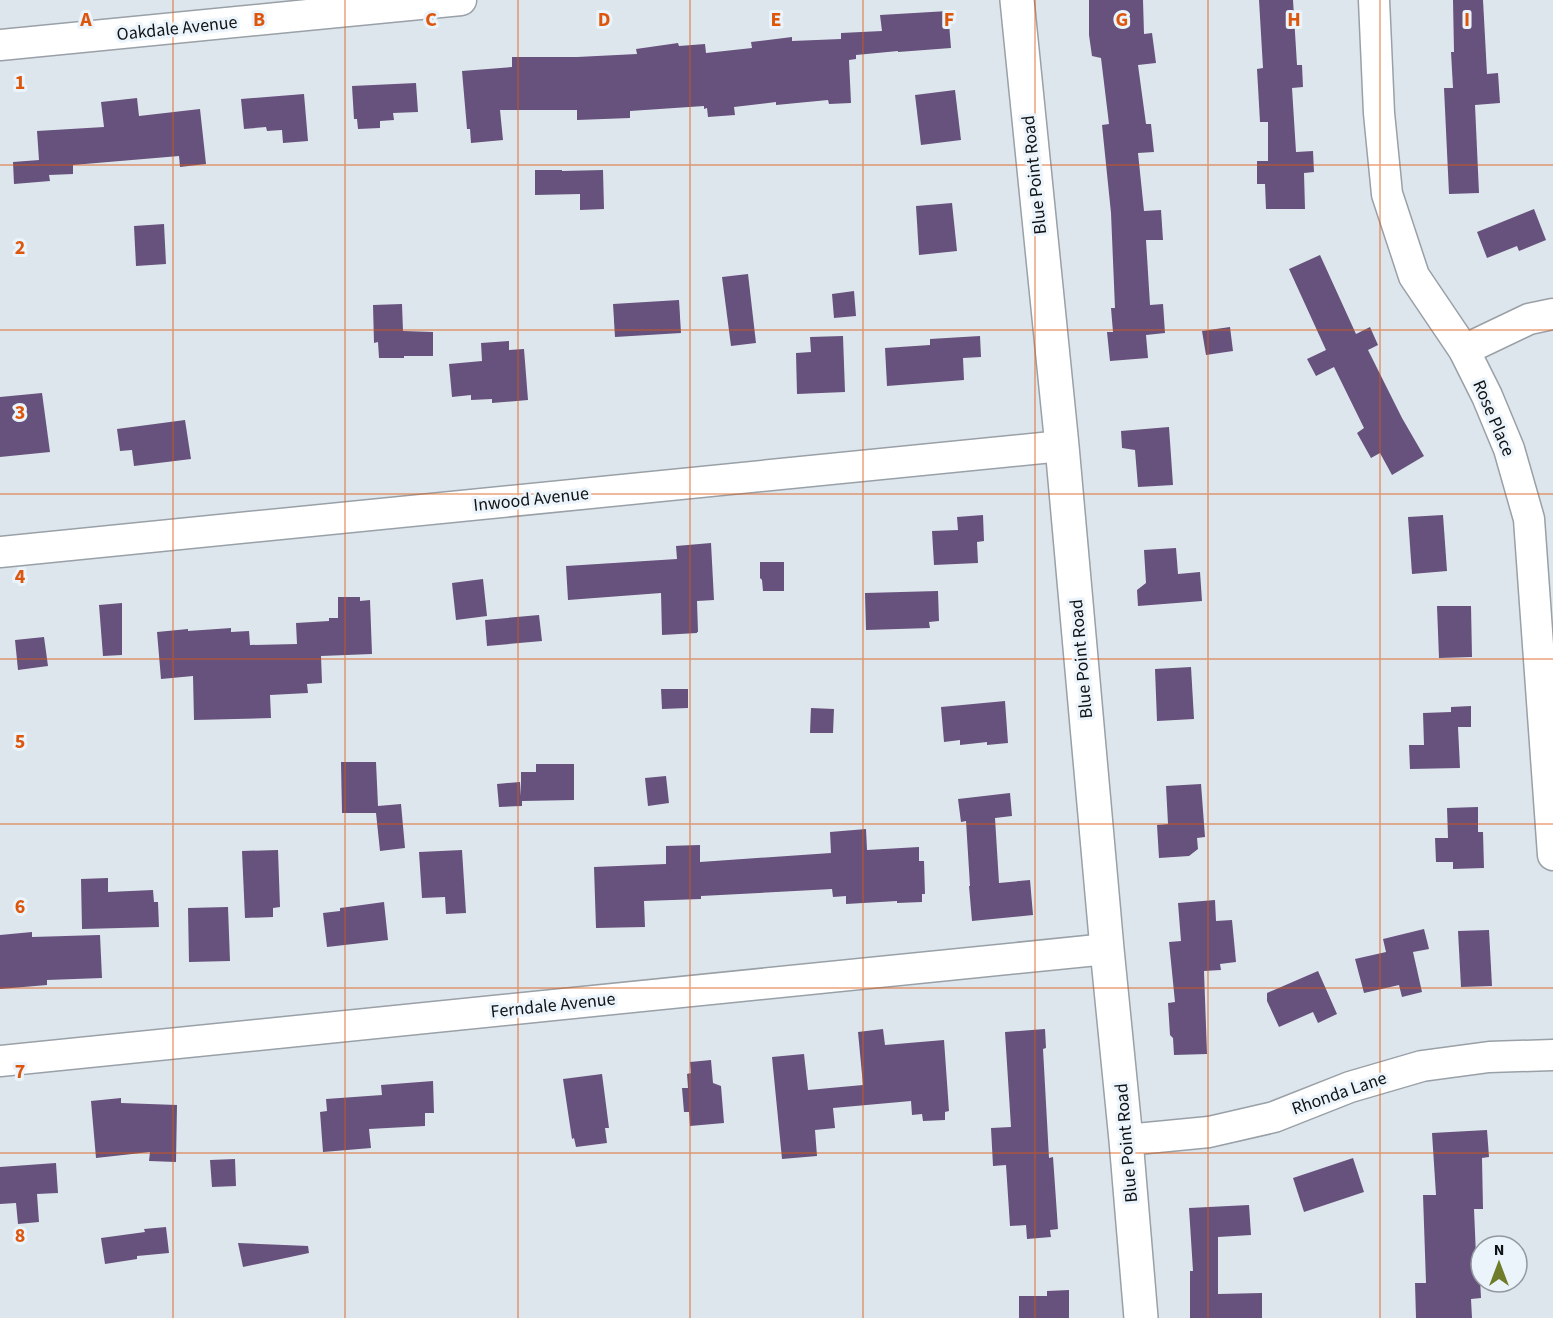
<svg xmlns="http://www.w3.org/2000/svg" width="1553" height="1318" viewBox="0 0 1553 1318" font-family="'Source Sans 3',sans-serif">
	<style>
		.building { fill: #66527c }
		.lines { fill: none; stroke-linecap: round; stroke-linejoin: round }
		.street-casing { stroke: #99a0a7; stroke-width: 33 }
		.secondary-casing { stroke: #99a0a7; stroke-width: 36 }
		.street { stroke: #fff; stroke-width: 30 }
		.secondary { stroke: #fff; stroke-width: 33 }
		.grid { fill: none; stroke: #dd560c; stroke-width: 1.5; stroke-opacity: 0.55 }
		.labels { text-anchor: middle; stroke-width: 6; stroke-linejoin: round; paint-order: stroke }
		.street-label { font-size: 18px; fill: #101315; stroke: #ebf3fb }
		.grid-label { font-size: 20px; text-anchor: middle; font-weight: bold; fill: #dd560c; stroke: #ebf3fb; stroke-width: 6; stroke-linejoin: round; paint-order: stroke }
	</style>
	<rect width="100%" height="100%" fill="#dee6ed"/>
	<g class="building">
		<polygon points="1089,0 1143,0 1144,34 1152,33 1156,63 1138,65 1146,124 1151,124 1154,152 1138,153 1144,211 1161,210 1163,240 1146,240 1150,305 1163,304 1165,333 1146,335 1148,358 1110,361 1107,332 1113,332 1111,308 1115,308 1111,213 1102,125 1109,124 1101,58 1092,56 1089,35"/>
		<polygon points="1259,0 1293,0 1297,65 1302,65 1303,87 1292,88 1296,152 1313,151 1314,172 1304,173 1305,209 1266,209 1265,184 1257,184 1257,161 1268,161 1268,122 1260,122 1257,69 1263,68"/>
		<polygon points="1453,0 1483,0 1487,74 1498,73 1500,103 1475,105 1479,193 1449,194 1444,88 1453,88 1451,52 1454,52"/>
		<polygon points="948,11 951,48 898,52 898,51 856,55 856,59 849,60 851,103 829,104 828,100 776,105 776,102 734,107 735,115 708,117 707,108 704,109 704,106 630,111 630,118 577,120 577,110 500,110 503,140 471,143 470,129 467,129 462,71 512,67 512,57 577,57 637,54 636,49 678,43 679,46 705,44 706,53 752,48 751,42 792,37 792,41 841,39 841,33 882,31 880,15"/>
		<polygon points="416,83 418,112 393,113 394,120 380,121 380,128 358,129 357,119 354,119 352,86"/>
		<polygon points="955,90 961,140 921,145 915,95"/>
		<polygon points="304,94 308,141 283,143 282,130 267,131 266,127 244,129 241,99"/>
		<polygon points="137,98 139,116 200,109 206,164 180,167 179,156 73,165 73,174 49,175 50,181 14,184 13,162 39,160 37,131 104,127 101,102"/>
		<polygon points="535,170 562,170 562,171 603,170 604,209 580,210 580,194 535,195"/>
		<polygon points="952,203 957,251 919,255 916,206"/>
		<polygon points="1534,209 1546,240 1519,251 1517,246 1487,258 1477,232"/>
		<polygon points="164,224 166,264 136,266 134,226"/>
		<polygon points="1320,255 1356,334 1370,327 1378,345 1368,350 1402,418 1424,456 1392,475 1380,453 1371,458 1357,433 1364,428 1334,367 1316,376 1307,359 1326,350 1289,269"/>
		<polygon points="748,274 756,343 731,346 722,277"/>
		<polygon points="854,291 856,316 834,318 832,294"/>
		<polygon points="679,300 681,333 615,337 613,304"/>
		<polygon points="402,304 403,331 433,332 433,356 404,356 404,358 379,358 378,342 374,343 373,305"/>
		<polygon points="1230,327 1233,351 1206,355 1202,331"/>
		<polygon points="843,336 845,392 797,394 796,353 811,352 810,337"/>
		<polygon points="980,336 981,357 963,358 964,380 887,386 885,348 930,345 930,339"/>
		<polygon points="509,341 509,350 524,349 528,400 492,403 492,399 471,400 471,395 452,397 449,364 482,361 481,343"/>
		<polygon points="42,393 50,452 0,457 0,397"/>
		<polygon points="185,420 191,459 134,466 132,450 120,451 117,429"/>
		<polygon points="1169,427 1173,485 1138,487 1135,450 1122,448 1121,431"/>
		<polygon points="983,515 984,541 977,542 978,563 934,565 932,531 958,530 957,517"/>
		<polygon points="1443,515 1447,571 1412,574 1408,517"/>
		<polygon points="711,543 714,600 697,601 698,632 697,632 697,633 662,635 661,593 568,600 566,566 677,559 676,546"/>
		<polygon points="1176,548 1178,574 1200,572 1202,601 1138,606 1137,590 1146,583 1144,550"/>
		<polygon points="760,562 784,562 784,591 763,591 762,580 760,578"/>
		<polygon points="483,579 487,616 456,620 452,583"/>
		<polygon points="938,591 939,621 929,622 930,628 866,630 865,593"/>
		<polygon points="338,597 360,597 360,601 370,600 372,654 321,656 322,683 307,684 308,693 270,695 271,718 194,720 193,676 161,679 157,632 188,629 188,631 231,628 231,632 249,631 250,645 297,644 296,623 329,621 329,618 338,618"/>
		<polygon points="122,603 122,655 103,656 99,605"/>
		<polygon points="1437,606 1471,606 1472,657 1439,658"/>
		<polygon points="539,615 542,641 487,646 485,620"/>
		<polygon points="44,637 48,666 18,670 15,640"/>
		<polygon points="1191,667 1194,719 1157,721 1155,669"/>
		<polygon points="661,689 688,689 688,708 662,709"/>
		<polygon points="1005,701 1008,743 987,745 987,742 960,745 960,740 944,742 941,707"/>
		<polygon points="1471,706 1471,727 1458,727 1460,768 1410,769 1409,745 1424,745 1423,713 1451,712 1451,707"/>
		<polygon points="811,708 834,709 833,733 810,733"/>
		<polygon points="341,762 376,762 378,806 401,804 405,848 380,851 376,813 342,813"/>
		<polygon points="536,764 574,764 574,800 522,801 522,806 499,807 497,784 520,782 521,796 521,772 536,772"/>
		<polygon points="666,776 669,803 648,806 645,778"/>
		<polygon points="1201,784 1205,837 1197,838 1198,849 1189,856 1159,858 1157,825 1168,824 1166,786"/>
		<polygon points="1010,793 1012,816 995,818 999,883 1030,880 1033,915 972,921 969,886 970,886 966,821 961,822 958,799"/>
		<polygon points="1478,807 1478,832 1483,832 1484,868 1453,869 1453,862 1436,862 1435,838 1448,838 1447,808"/>
		<polygon points="866,829 867,850 919,847 919,861 924,861 925,894 922,894 922,902 897,903 897,901 846,904 846,896 833,897 832,889 701,896 701,899 644,901 645,927 596,928 594,867 666,864 666,846 700,845 700,862 831,853 830,832"/>
		<polygon points="278,850 280,907 273,908 273,917 245,918 242,851"/>
		<polygon points="462,850 466,913 446,914 445,897 422,898 419,852"/>
		<polygon points="108,878 108,892 153,890 154,902 158,902 159,927 82,929 81,879"/>
		<polygon points="1215,900 1216,921 1232,920 1236,962 1220,964 1221,970 1204,971 1207,1054 1174,1055 1173,1038 1170,1035 1168,1003 1175,1002 1169,942 1181,941 1178,903"/>
		<polygon points="384,902 388,940 327,947 323,913 340,911 340,908"/>
		<polygon points="228,907 230,961 189,962 188,908"/>
		<polygon points="1424,929 1429,949 1413,952 1422,992 1402,997 1399,985 1364,993 1355,959 1386,952 1383,939"/>
		<polygon points="1489,930 1492,986 1461,987 1458,931"/>
		<polygon points="32,932 32,937 100,935 102,978 47,980 47,985 0,989 0,935"/>
		<polygon points="1318,971 1337,1014 1318,1023 1313,1012 1279,1027 1267,1001 1267,993"/>
		<polygon points="883,1029 885,1045 944,1040 949,1111 945,1112 945,1120 923,1121 922,1114 912,1115 911,1101 833,1108 835,1128 815,1130 817,1156 782,1159 772,1057 804,1054 808,1090 863,1085 858,1032"/>
		<polygon points="1045,1029 1046,1048 1043,1049 1049,1158 1053,1157 1058,1229 1050,1230 1051,1237 1027,1239 1026,1225 1010,1226 1006,1165 993,1166 991,1128 1011,1127 1005,1032"/>
		<polygon points="711,1060 713,1083 721,1086 724,1123 690,1126 689,1112 684,1112 682,1088 688,1088 687,1074 691,1073 690,1062"/>
		<polygon points="602,1074 609,1128 605,1128 607,1143 576,1147 574,1138 572,1139 563,1079"/>
		<polygon points="433,1081 434,1113 425,1113 425,1126 369,1129 371,1148 323,1152 320,1112 327,1111 326,1099 382,1095 381,1085"/>
		<polygon points="121,1098 121,1103 177,1105 176,1162 149,1161 150,1152 96,1158 91,1101"/>
		<polygon points="1487,1130 1489,1157 1482,1158 1483,1209 1474,1209 1477,1279 1480,1279 1481,1298 1471,1299 1472,1318 1416,1318 1415,1283 1426,1283 1423,1195 1436,1195 1432,1133"/>
		<polygon points="1353,1158 1364,1192 1304,1212 1293,1178"/>
		<polygon points="235,1159 236,1186 212,1187 210,1160"/>
		<polygon points="56,1163 58,1193 37,1194 39,1222 18,1224 16,1203 0,1204 0,1167"/>
		<polygon points="1249,1205 1251,1235 1218,1237 1218,1294 1262,1293 1262,1318 1190,1318 1190,1271 1193,1271 1189,1208"/>
		<polygon points="166,1227 169,1253 137,1256 137,1259 105,1264 101,1238 145,1232 144,1229"/>
		<polygon points="238,1243 308,1246 309,1253 243,1267"/>
		<polygon points="1069,1290 1069,1318 1019,1318 1019,1296 1047,1296 1047,1291"/>
	</g>
	<g class="lines">
		<defs>
			<g id="street">
				<polyline points="1374,0 1379,113 1387,194 1414,276 1464,350 1487,396 1509,449 1529,519 1553,855"/>
				<polyline points="0,45 461,0"/>
				<polyline points="1464,350 1529,319 1553,314"/>
				<polyline points="0,552 1062,446"/>
				<polyline points="0,1061 1107,949"/>
				<polyline points="1126,1140 1209,1132 1274,1117 1350,1087 1422,1066 1489,1057 1553,1055"/>
			</g>
			<polyline id="secondary" points="1017,0 1062,446 1107,949 1126,1140 1141,1318"/>
		</defs>
		<use href="#street" class="street-casing"/>
		<use href="#secondary" class="secondary-casing"/>
		<use href="#street" class="street"/>
		<use href="#secondary" class="secondary"/>
	</g>
	<path class="grid" d="M 173,0 L 173,1318M 345,0 L 345,1318M 518,0 L 518,1318M 690,0 L 690,1318M 863,0 L 863,1318M 1035,0 L 1035,1318M 1208,0 L 1208,1318M 1380,0 L 1380,1318M 0,165 L 1553,165M 0,330 L 1553,330M 0,494 L 1553,494M 0,659 L 1553,659M 0,824 L 1553,824M 0,988 L 1553,988M 0,1153 L 1553,1153"/>
	<g class="labels">
		<g class="street-label">
			<text transform="translate(177 28) rotate(-6)" y="6">Oakdale Avenue</text>
			<text transform="translate(1034 175) rotate(-96)" y="6">Blue Point Road</text>
			<text transform="translate(1494 418) rotate(67)" y="6">Rose Place</text>
			<text transform="translate(531 499) rotate(-6)" y="6">Inwood Avenue</text>
			<text transform="translate(1081 659) rotate(-95)" y="6">Blue Point Road</text>
			<text transform="translate(553 1005) rotate(-6)" y="6">Ferndale Avenue</text>
			<text transform="translate(1339 1093) rotate(-19)" y="6">Rhonda Lane</text>
			<text transform="translate(1126 1143) rotate(-95)" y="6">Blue Point Road</text>
		</g>
	</g>
	<g class="grid-label">
		<text x="86" y="26">A</text>
		<text x="259" y="26">B</text>
		<text x="431" y="26">C</text>
		<text x="604" y="26">D</text>
		<text x="776" y="26">E</text>
		<text x="949" y="26">F</text>
		<text x="1122" y="26">G</text>
		<text x="1294" y="26">H</text>
		<text x="1467" y="26">I</text>
		<text x="20" y="89">1</text>
		<text x="20" y="254">2</text>
		<text x="20" y="419">3</text>
		<text x="20" y="583">4</text>
		<text x="20" y="748">5</text>
		<text x="20" y="913">6</text>
		<text x="20" y="1078">7</text>
		<text x="20" y="1242">8</text>
	</g>
	<g transform="translate(1499 1264)"><circle r="28" fill="#ebf3fb" stroke="#93999f" stroke-width="1.5"/>
	<path d="M0-4.5L10 22L0 15L-10 22Z" fill="#6f7d2a"/>
	<text y="-9" font-size="16" font-weight="bold" text-anchor="middle" fill="#101315">N</text>
	</g>
</svg>
